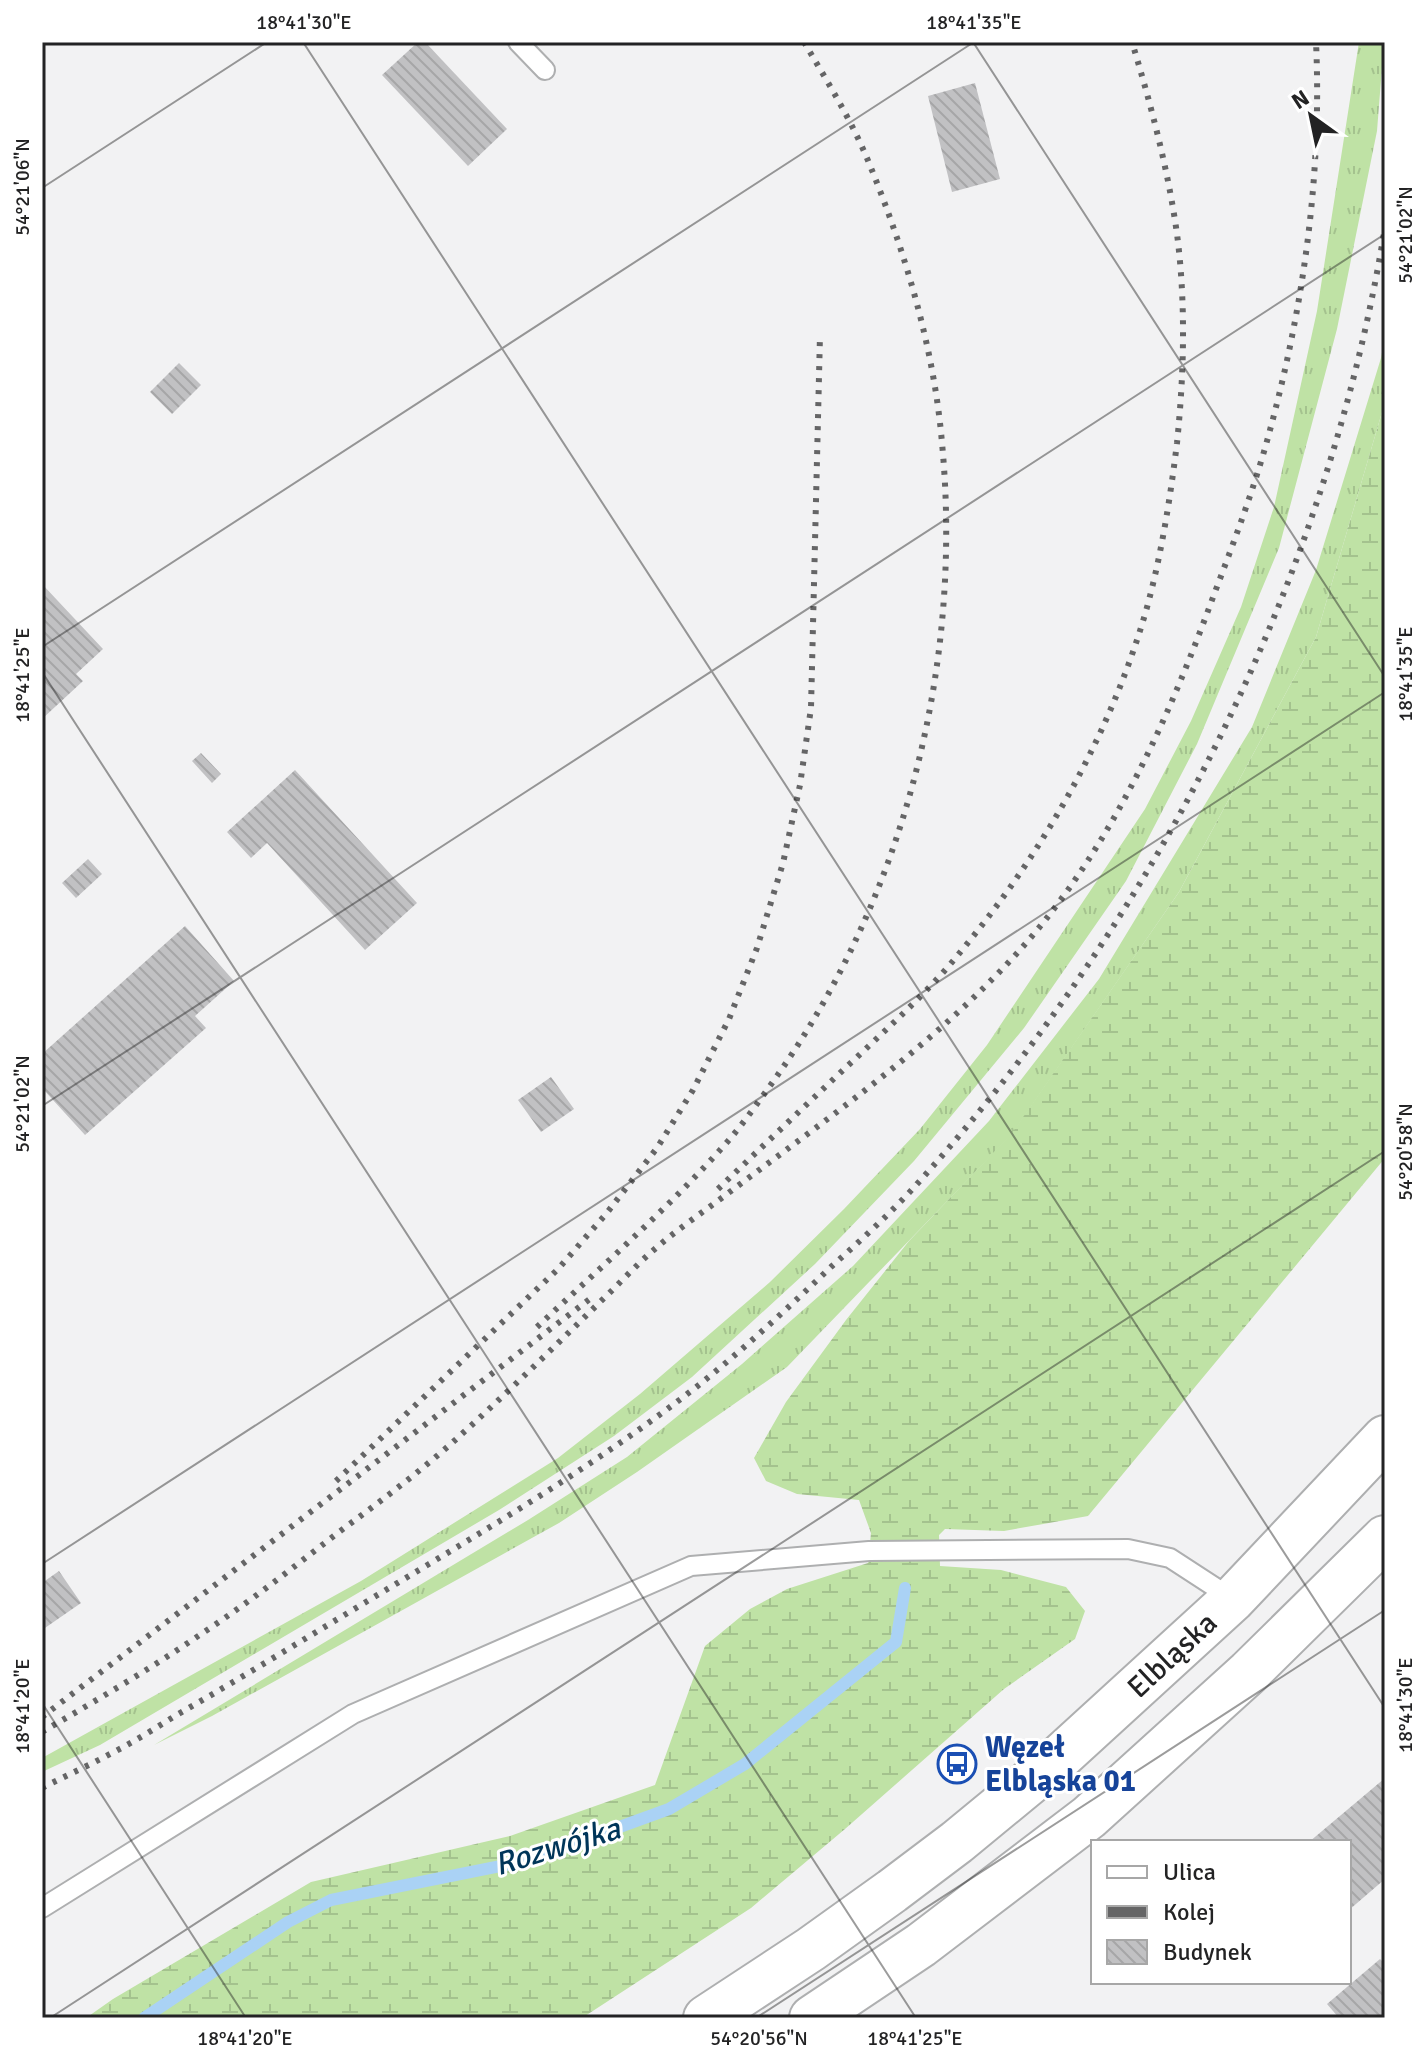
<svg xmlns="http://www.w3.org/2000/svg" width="1427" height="2060" viewBox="0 0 1427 2060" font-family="Signika,sans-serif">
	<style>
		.grass { fill: url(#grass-tufts) }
		.wetland { fill: url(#wetland-marsh) }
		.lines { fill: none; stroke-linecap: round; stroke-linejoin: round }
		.stream { stroke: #aad2f5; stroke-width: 12 }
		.building { fill: url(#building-back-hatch) }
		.service-casing { stroke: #aeafb0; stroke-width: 22 }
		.primary-casing { stroke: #aeafb0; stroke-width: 48 }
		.service { stroke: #fff; stroke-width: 18 }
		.primary { stroke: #fff; stroke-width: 44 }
		.rail { stroke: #656566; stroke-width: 6; stroke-dasharray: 4 8; stroke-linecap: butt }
		.ticks { fill: none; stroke: #232324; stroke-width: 2; stroke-opacity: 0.45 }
		.labels { text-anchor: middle; stroke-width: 6; stroke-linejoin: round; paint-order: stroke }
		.street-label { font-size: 30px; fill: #232324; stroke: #fff }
		.transit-label { font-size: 30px; font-weight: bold; fill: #164399; stroke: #fff; text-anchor: start }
		.water-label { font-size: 32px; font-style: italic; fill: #003559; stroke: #fff }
		.neatline { fill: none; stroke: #232324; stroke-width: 3 }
		.ticks-label { font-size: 20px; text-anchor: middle; fill: #232324 }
	</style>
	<defs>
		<pattern id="grass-tufts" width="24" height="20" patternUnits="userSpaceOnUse" patternTransform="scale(2)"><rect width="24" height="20" fill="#bfe2a5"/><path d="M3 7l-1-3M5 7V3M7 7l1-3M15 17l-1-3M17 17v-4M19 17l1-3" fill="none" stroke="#a4c28e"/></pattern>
		<pattern id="wetland-marsh" width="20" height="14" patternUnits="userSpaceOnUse" patternTransform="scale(2)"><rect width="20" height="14" fill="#bfe2a5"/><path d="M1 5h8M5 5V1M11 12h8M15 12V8" fill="none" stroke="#a4c28e"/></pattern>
		<pattern id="building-back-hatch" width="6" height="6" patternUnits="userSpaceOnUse" patternTransform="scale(2)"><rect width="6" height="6" fill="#c1c1c3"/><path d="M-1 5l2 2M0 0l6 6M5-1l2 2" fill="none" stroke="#a6a6a7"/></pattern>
	</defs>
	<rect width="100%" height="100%" fill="#f2f2f3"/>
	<g class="grass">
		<polygon points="1359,42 1384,42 1377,131 1337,329 1279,548 1197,744 1126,881 1024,1028 914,1161 815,1264 692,1377 614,1436 499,1510 100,1745 42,1772 42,1758 361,1581 558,1458 640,1394 770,1282 844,1209 920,1129 987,1045 1145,809 1191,721 1241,607 1274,507 1317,311"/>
		<polygon points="1385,337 1385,402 1316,637 1179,892 1012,1134 787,1367 637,1472 559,1523 212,1716 154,1745 528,1520 627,1457 742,1364 853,1266 989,1121 1099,979 1252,727 1316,570 1381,358"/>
	</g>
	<polygon class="wetland" points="1385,402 1385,1158 1088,1516 1004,1531 945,1529 939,1535 940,1566 1001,1570 1066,1587 1085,1611 1075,1639 1004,1689 845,1829 751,1908 582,2018 86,2018 113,1999 311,1882 510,1836 655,1785 705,1646 750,1609 787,1589 868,1563 871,1533 859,1500 797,1494 766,1481 754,1458 786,1402 846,1320 909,1241 1012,1133 1179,892 1316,637"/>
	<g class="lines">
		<polyline class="stream" points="144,2018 288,1922 331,1900 526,1861 669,1809 745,1764 896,1642 905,1588"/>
	</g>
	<g class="building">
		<polygon points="418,42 425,42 507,129 468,166 382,75"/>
		<polygon points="975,83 1000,179 952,192 928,96"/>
		<polygon points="179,363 201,385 172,414 150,392"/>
		<polygon points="42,584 103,649 76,674 83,681 42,719"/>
		<polygon points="201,753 221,774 212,783 192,761"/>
		<polygon points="295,770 417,903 365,950 267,843 251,858 227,832"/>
		<polygon points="88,859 102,874 76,898 62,883"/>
		<polygon points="185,926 234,981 195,1016 206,1028 85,1135 42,1088 42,1054"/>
		<polygon points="551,1077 574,1109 541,1132 518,1100"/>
		<polygon points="59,1571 81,1603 42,1630 42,1583"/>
		<polygon points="1385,1778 1385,1879 1349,1910 1349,1842 1309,1842"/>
		<polygon points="1380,1959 1385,1964 1385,2018 1339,2018 1327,2004"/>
	</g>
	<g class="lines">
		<defs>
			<g id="service">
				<polyline points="518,42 545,70"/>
				<polyline points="42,1908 353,1714 691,1566 869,1551 1128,1549 1170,1558 1233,1599"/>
			</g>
			<g id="primary">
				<polyline points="706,2018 811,1949 892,1891 957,1842 1059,1758 1233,1599 1385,1438"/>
				<polyline points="812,2018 921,1945 1089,1817 1249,1672 1385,1538"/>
			</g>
		</defs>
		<use href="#service" class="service-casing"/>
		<use href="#primary" class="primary-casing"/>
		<use href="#service" class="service"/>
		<use href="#primary" class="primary"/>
		<g class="rail">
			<path d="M 718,1189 C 764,1145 810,1101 856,1058 C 893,1023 931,989 962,950 C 1044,851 1110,735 1146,611 C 1161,557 1170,500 1177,443 C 1184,374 1186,304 1177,234 C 1168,169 1151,105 1132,42"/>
			<path d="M 537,1327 C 602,1266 670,1207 729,1140 C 746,1120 762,1097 777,1076 C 905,894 963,664 942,443 C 934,348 905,251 869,163 C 852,121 827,81 804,42"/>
			<polyline points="336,1481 558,1269 606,1214 657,1148 693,1090 729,1019 757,948 783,863 800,785 811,708 820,335"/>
			<polyline points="42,1717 591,1298"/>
			<path d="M 42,1732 C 97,1700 152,1668 204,1632 C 251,1601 295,1566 339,1532 C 378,1503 417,1474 453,1442 C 503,1397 551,1350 599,1303 C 618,1285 636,1265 656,1248 C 678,1229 703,1212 727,1194 C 828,1118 934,1045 1019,951 C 1109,851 1166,725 1212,600 C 1233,544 1255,487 1270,430 C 1304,304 1322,172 1316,42"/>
			<path d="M 42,1788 C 65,1776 88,1766 110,1754 C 132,1743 154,1729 175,1716 C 234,1682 293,1646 351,1611 C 468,1540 587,1472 695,1388 C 743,1350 788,1308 832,1266 C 861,1240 891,1213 917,1184 C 1156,919 1328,580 1385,227"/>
		</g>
	</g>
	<path class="ticks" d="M 303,42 L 1385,1708M 973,42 L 1385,677M 42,188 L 267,42M 42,647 L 974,42M 42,672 L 916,2018M 42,1106 L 1385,234M 42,1564 L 1385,692M 42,1703 L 246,2018M 50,2018 L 1385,1151M 756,2018 L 1385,1610"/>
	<defs>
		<symbol id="bus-ring" viewBox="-11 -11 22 22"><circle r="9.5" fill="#fff" stroke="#1a4fb4" stroke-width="1.5"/><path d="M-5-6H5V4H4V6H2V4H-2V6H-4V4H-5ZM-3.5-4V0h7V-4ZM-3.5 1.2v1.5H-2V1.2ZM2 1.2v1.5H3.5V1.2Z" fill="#1a4fb4"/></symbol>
	</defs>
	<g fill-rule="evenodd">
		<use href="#bus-ring" x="935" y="1742" width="44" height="44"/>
	</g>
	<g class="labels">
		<g class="street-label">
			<text transform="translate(1172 1655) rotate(-43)" y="10">Elbląska</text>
		</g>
		<g class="transit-label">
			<text x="985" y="1757">Węzeł<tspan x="985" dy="34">Elbląska 01</tspan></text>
		</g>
		<g class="water-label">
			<text transform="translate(557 1846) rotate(-17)" y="11">Rozwójka</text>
		</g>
	</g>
	<rect width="1427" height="2060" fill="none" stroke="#ffffff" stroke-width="88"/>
	<rect x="1091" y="1840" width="260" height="144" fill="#ffffff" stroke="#a7a7a7" stroke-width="2"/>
	<rect x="1107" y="1866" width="40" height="12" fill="#ffffff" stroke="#a7a7a7" stroke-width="2"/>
	<text x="1163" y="1880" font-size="24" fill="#232324">Ulica</text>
	<rect x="1107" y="1906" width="40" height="12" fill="#656566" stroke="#a7a7a7" stroke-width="2"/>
	<text x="1163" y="1920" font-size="24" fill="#232324">Kolej</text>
	<rect x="1107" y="1940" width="40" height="24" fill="url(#building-back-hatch)" stroke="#a7a7a7" stroke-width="2"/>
	<text x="1163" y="1960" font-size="24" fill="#232324">Budynek</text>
	<g transform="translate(1311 116) rotate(327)" stroke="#ffffff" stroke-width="6" paint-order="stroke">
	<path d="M0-6L14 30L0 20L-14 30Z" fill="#232324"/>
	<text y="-12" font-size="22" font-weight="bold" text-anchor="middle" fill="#232324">N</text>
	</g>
	<rect x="44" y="44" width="1339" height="1972" class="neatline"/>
	<g class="ticks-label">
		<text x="304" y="29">18°41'30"E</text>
		<text x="974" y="29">18°41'35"E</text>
		<text transform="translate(22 187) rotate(-90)" y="7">54°21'06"N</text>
		<text transform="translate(1405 235) rotate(-90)" y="7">54°21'02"N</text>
		<text transform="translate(1405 674) rotate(-90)" y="7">18°41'35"E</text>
		<text transform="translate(22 675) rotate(-90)" y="7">18°41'25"E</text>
		<text transform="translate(22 1104) rotate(-90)" y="7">54°21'02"N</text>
		<text transform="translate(1405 1152) rotate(-90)" y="7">54°20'58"N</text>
		<text transform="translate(1405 1705) rotate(-90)" y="7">18°41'30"E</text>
		<text transform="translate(22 1706) rotate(-90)" y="7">18°41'20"E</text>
		<text x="245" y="2045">18°41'20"E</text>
		<text x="759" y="2045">54°20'56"N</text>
		<text x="915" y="2045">18°41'25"E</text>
	</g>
</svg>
